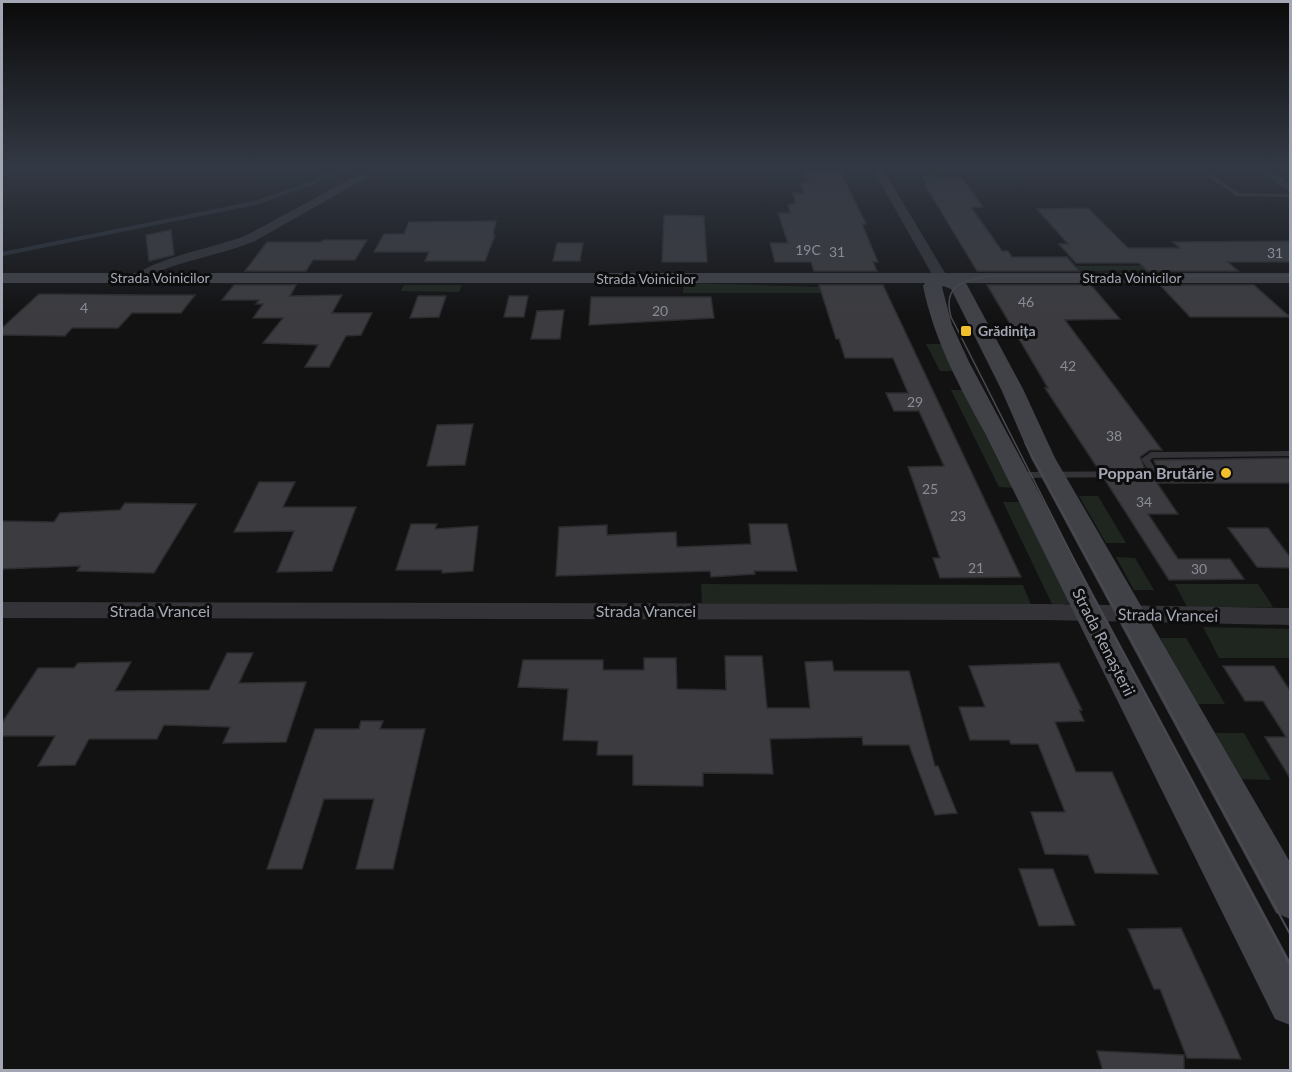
<svg xmlns="http://www.w3.org/2000/svg" width="1292" height="1072" viewBox="0 0 1292 1072" font-family="Lato,sans-serif">
	<style>
		.green { fill: #1e261f }
		.lines { fill: none; stroke-linecap: round; stroke-linejoin: round }
		.stream { stroke: #282f37; stroke-width: 4 }
		.building { fill: #3c3c40; stroke: #2c2c2f; stroke-width: 1.5 }
		.lane { fill: #333338; fill-rule: evenodd }
		.street { fill: #333338; fill-rule: evenodd }
		.secondary { fill: #414248; fill-rule: evenodd }
		.tram-far1 { stroke: #4a4b51; stroke-width: 1.5 }
		.tram { stroke: #4a4b51; stroke-width: 2 }
		.poi-dot { fill: #f1c02c; stroke: #0d0d0e; stroke-width: 2 }
		.labels { text-anchor: middle; stroke-width: 6; stroke-linejoin: round; paint-order: stroke }
		.number-label { font-size: 14px; fill: #898c97 }
		.far-street-label { font-size: 14px; fill: #a3a7b4; stroke: #0d0d0e }
		.far-poi-label { font-size: 14px; font-weight: bold; fill: #a3a7b4; stroke: #0d0d0e; text-anchor: start }
		.poi-label { font-size: 16px; font-weight: bold; fill: #a3a7b4; stroke: #0d0d0e; text-anchor: end }
		.street-label { font-size: 16px; fill: #a3a7b4; stroke: #0d0d0e }
	</style>
	<rect width="100%" height="100%" fill="#121213"/>
	<g class="green">
		<polygon points="1205,265 1210,270 1073,271 1069,266"/>
		<polygon points="684,283 856,288 860,293 683,293"/>
		<polygon points="404,285 462,285 459,292 401,291"/>
		<polygon points="926,344 943,344 957,371 940,371"/>
		<polygon points="951,390 968,390 1015,488 999,487"/>
		<polygon points="1079,496 1098,496 1126,543 1106,543"/>
		<polygon points="1003,502 1021,502 1072,603 1053,606"/>
		<polygon points="1116,557 1135,558 1154,590 1134,590"/>
		<polygon points="701,584 1023,585 1031,605 702,603"/>
		<polygon points="1175,584 1258,584 1273,607 1187,607"/>
		<polygon points="1203,627 1290,629 1290,658 1219,658"/>
		<polygon points="1160,638 1186,638 1225,704 1198,704"/>
		<polygon points="1215,733 1244,733 1271,780 1240,779"/>
	</g>
	<g class="lines">
		<polyline class="stream" points="2,254 255,203 315,182 347,166"/>
	</g>
	<g class="building">
		<polygon points="804,171 840,171 866,224 862,224 878,262 873,262 877,271 814,271 811,262 775,262 770,243 788,243 778,213 790,213 788,205 796,203 793,193 804,193 800,183 809,183"/>
		<polygon points="922,176 961,177 983,207 971,207 1002,251 1008,251 1012,257 1067,257 1079,271 977,271 925,185 928,185"/>
		<polygon points="1088,208 1128,248 1180,248 1173,242 1290,241 1290,262 1228,262 1238,271 1147,271 1139,263 1076,263 1059,244 1068,244 1037,209"/>
		<polygon points="664,215 704,216 707,262 662,262"/>
		<polygon points="496,221 493,235 495,235 485,261 425,261 429,252 374,252 384,234 404,234 409,222"/>
		<polygon points="171,230 174,255 149,261 146,235"/>
		<polygon points="323,240 367,240 355,260 313,260 306,271 245,271 267,242 321,242"/>
		<polygon points="557,243 583,243 580,261 553,261"/>
		<polygon points="234,285 296,285 290,296 342,295 332,313 372,313 361,335 346,336 329,367 305,367 318,345 263,343 283,318 253,318 263,304 256,304 259,300 222,300"/>
		<polygon points="819,285 883,285 1021,577 940,578 933,558 940,558 908,467 944,466 919,411 894,411 886,393 908,393 893,358 845,358 839,339 836,339"/>
		<polygon points="987,285 1091,285 1120,319 1065,320 1162,450 1150,450 1140,457 1145,469 1098,469 1045,388 1048,388"/>
		<polygon points="1160,285 1254,285 1290,317 1190,317"/>
		<polygon points="39,294 149,295 195,295 181,313 132,313 118,328 72,328 65,336 2,335 2,328"/>
		<polygon points="418,296 446,296 439,317 410,318"/>
		<polygon points="509,296 528,296 524,317 504,317"/>
		<polygon points="591,297 711,297 714,318 589,325"/>
		<polygon points="564,310 560,339 531,339 537,311"/>
		<polygon points="473,424 465,465 427,466 437,425"/>
		<polygon points="1290,458 1290,483 1157,483 1178,514 1148,514 1178,559 1230,559 1244,579 1169,580 1105,480 1153,478 1158,471 1154,460"/>
		<polygon points="259,482 295,482 283,507 356,507 332,571 277,572 294,531 234,532"/>
		<polygon points="125,503 196,504 154,573 77,571 80,566 2,569 2,521 54,522 60,513 120,510"/>
		<polygon points="411,524 437,524 435,529 478,526 473,571 442,573 442,570 396,570"/>
		<polygon points="749,524 787,524 797,571 754,571 755,574 711,577 710,571 556,576 559,527 607,525 607,535 676,532 677,547 751,544"/>
		<polygon points="1228,528 1268,528 1290,557 1290,568 1257,567"/>
		<polygon points="227,653 253,653 239,683 306,682 286,742 223,743 230,727 164,725 157,739 89,739 75,765 38,766 55,736 2,736 2,723 38,668 74,668 78,663 131,662 115,691 209,690"/>
		<polygon points="725,656 762,656 767,708 810,708 805,662 832,661 834,671 909,671 935,766 938,766 957,813 935,815 909,745 863,745 862,737 770,739 773,774 703,773 703,786 633,785 633,755 597,755 598,741 563,740 568,689 518,687 523,660 603,660 603,670 644,670 644,658 676,658 677,689 726,690"/>
		<polygon points="1059,663 1082,710 1079,710 1084,721 1055,722 1076,772 1112,772 1158,874 1095,873 1088,855 1045,854 1031,812 1065,812 1038,744 1011,744 1009,740 970,740 959,707 985,707 969,666"/>
		<polygon points="1223,666 1274,666 1290,691 1290,778 1265,737 1286,737 1263,701 1245,701"/>
		<polygon points="361,721 383,721 380,729 425,729 393,869 356,869 374,799 324,799 302,869 267,869 315,729 359,729"/>
		<polygon points="1019,869 1053,869 1075,925 1039,926"/>
		<polygon points="1181,928 1222,1016 1241,1059 1187,1058 1160,989 1154,989 1128,929"/>
		<polygon points="1097,1051 1184,1055 1184,1071 1103,1071"/>
	</g>
	<g class="lines">
		<g class="lane">
			<polygon points="1194,166 1199,166 1239,193 1290,194 1290,197 1236,196"/>
			<polygon points="1276,176 1290,176 1290,178 1274,178 1274,176"/>
			<polygon points="1151,452 1290,451 1290,456 1153,458 1150,460 1156,470 1152,476 1149,477 1018,478 1014,475 1018,472 1147,471 1148,470 1141,459"/>
		</g>
		<g class="street">
			<path d="M 374,166 L 387,166 L 255,241 C 226,253 195,258 165,269 C 155,273 147,284 135,281 L 133,278 C 151,258 219,247 247,235 Z"/>
			<polygon points="871,166 881,166 948,278 946,281 936,281 934,278"/>
			<polygon points="1255,166 1267,166 1290,183 1290,191 1286,190"/>
			<polygon points="2,602 1045,604 1290,608 1290,625 1045,620 2,618"/>
		</g>
		<path class="secondary" d="M 2,273 L 1290,273 L 1290,283 L 966,283 L 1023,389 L 1055,458 L 1290,862 L 1290,919 L 1276,913 L 1031,458 L 1001,389 L 951,289 L 943,286 L 942,287 L 952,325 L 969,362 L 1290,961 L 1290,1025 L 1275,1019 L 985,433 C 959,386 934,340 923,286 L 925,283 L 2,283 Z"/>
		<g class="tram-far1">
			<polyline points="1025,443 1218,800"/>
			<path d="M 1202,800 L 1090,591 L 951,317 C 942,285 963,281 989,276 L 1290,276"/>
		</g>
		<g class="tram">
			<polyline points="1201,799 1290,965"/>
			<polyline points="1217,799 1290,934"/>
		</g>
	</g>
	<linearGradient id="sky" x2="0" y2="1"><stop stop-color="#0a0a0a"/><stop offset="0.53" stop-color="#333944"/><stop offset="1" stop-color="#333944" stop-opacity="0"/></linearGradient>
	<rect width="1292" height="316" fill="url(#sky)"/>
	<g class="poi-dot">
		<rect x="960" y="325" width="12" height="12" rx="3"/>
		<circle cx="1226" cy="473" r="6"/>
	</g>
	<g class="labels">
		<g class="number-label">
			<text x="808" y="255">19C</text>
			<text x="837" y="257">31</text>
			<text x="1275" y="258">31</text>
			<text x="1026" y="307">46</text>
			<text x="84" y="313">4</text>
			<text x="660" y="316">20</text>
			<text x="1068" y="371">42</text>
			<text x="915" y="407">29</text>
			<text x="1114" y="441">38</text>
			<text x="930" y="494">25</text>
			<text x="1144" y="507">34</text>
			<text x="958" y="521">23</text>
			<text x="976" y="573">21</text>
			<text x="1199" y="574">30</text>
		</g>
		<g class="far-street-label">
			<text x="160" y="283">Strada Voinicilor</text>
			<text x="1132" y="283">Strada Voinicilor</text>
			<text x="646" y="284">Strada Voinicilor</text>
		</g>
		<g class="far-poi-label">
			<text x="978" y="336">Grădinița</text>
		</g>
		<g class="poi-label">
			<text x="1214" y="479">Poppan Brutărie</text>
		</g>
		<g class="street-label">
			<text x="160" y="617">Strada Vrancei</text>
			<text x="646" y="617">Strada Vrancei</text>
			<text transform="translate(1168 615) rotate(1)" y="6">Strada Vrancei</text>
			<text transform="translate(1104 642) rotate(63)" y="6">Strada Renașterii</text>
		</g>
	</g>
	<rect width="1292" height="1072" fill="none" stroke="#a3a7b4" stroke-width="6"/>
</svg>
